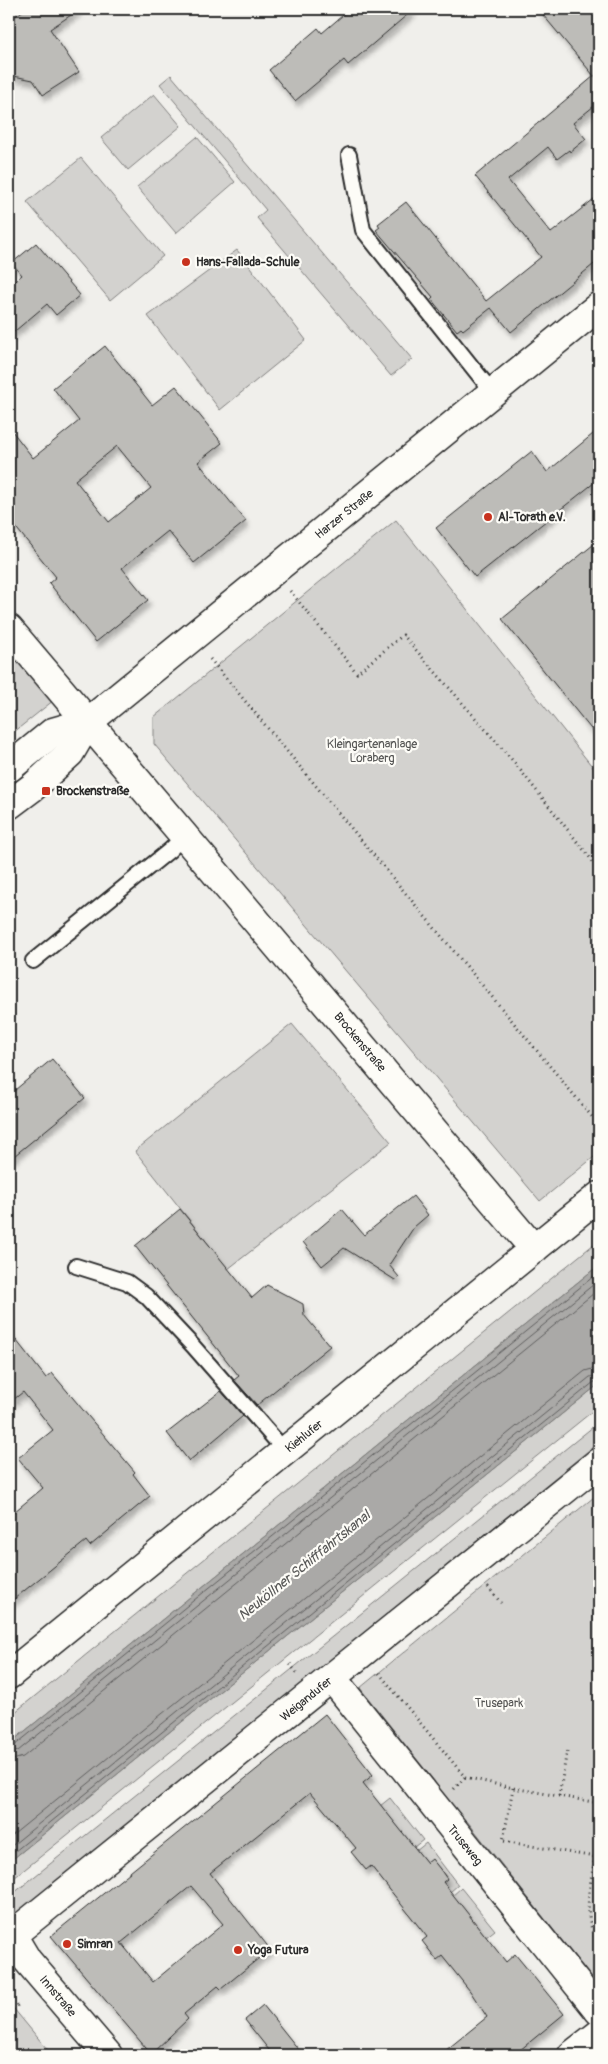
<svg xmlns="http://www.w3.org/2000/svg" width="608" height="2064" viewBox="0 0 608 2064" font-family="Pangolin,sans-serif">
	<style>
		.green { fill: #d3d2cf; stroke: #7f7e7d }
		.water { fill: #aaa9a7; stroke: #777775 }
		.lines { fill: none; stroke-linecap: round; stroke-linejoin: round }
		.shore { stroke: #5e5d5d; stroke-width: 1 }
		.building { fill: #bdbcb8; stroke: #2b2b2b; fill-rule: evenodd; filter: url(#shadow) }
		.service-casing { stroke: #2b2b2b; stroke-width: 18 }
		.minor-casing { stroke: #2b2b2b; stroke-width: 31 }
		.tertiary-casing { stroke: #2b2b2b; stroke-width: 31 }
		.path { stroke: #2b2b2b; stroke-width: 3; stroke-dasharray: 1 4; stroke-linecap: butt }
		.service { stroke: #fdfcf7; stroke-width: 14 }
		.minor { stroke: #fdfcf7; stroke-width: 28 }
		.tertiary { stroke: #fdfcf7; stroke-width: 28 }
		.poi-dot { fill: #c8321e; stroke: #fdfcf7; stroke-width: 2 }
		.labels { text-anchor: middle; stroke-width: 4.5; stroke-linejoin: round; paint-order: stroke }
		.poi-label { font-size: 12px; font-weight: bold; fill: #2b2b2b; stroke: #fdfcf7; text-anchor: start }
		.street-label { font-size: 12px; fill: #2b2b2b; stroke: #fdfcf7 }
		.park-label { font-size: 12px; fill: #555554; stroke: #fdfcf7 }
		.water-label { font-size: 14px; font-style: italic; fill: #575756; stroke: #fdfcf7 }
	</style>
	<defs>
		<filter id="shadow"><feDropShadow dx="3" dy="5.5" stdDeviation="2.5" flood-color="#0004"/></filter>
	</defs>
	<rect width="100%" height="100%" fill="#f0efeb"/>
	<filter id="ink" filterUnits="userSpaceOnUse"><feTurbulence type="fractalNoise" baseFrequency=".02" numOctaves="2"/><feDisplacementMap in="SourceGraphic" scale="10" xChannelSelector="R" yChannelSelector="G"/><feConvolveMatrix kernelMatrix="1 2 1 2 8 2 1 2 1" color-interpolation-filters="sRGB"/></filter>
	<g filter="url(#ink)">
		<g class="green">
			<polygon points="171,75 412,359 391,376 257,218 266,210 160,84"/>
			<polygon points="154,94 181,126 128,170 101,138"/>
			<polygon points="197,137 235,182 176,233 137,187"/>
			<polygon points="81,158 163,256 110,300 27,202"/>
			<polygon points="237,250 306,340 220,410 148,316"/>
			<polygon points="396,520 599,775 599,1153 540,1201 154,744 154,717"/>
			<polygon points="9,644 54,700 9,736"/>
			<polygon points="292,1024 391,1142 228,1269 135,1151"/>
			<polygon points="599,1240 599,1265 9,1744 9,1717"/>
			<polygon points="599,1384 599,1406 9,1882 9,1862"/>
			<polygon points="599,1422 599,1442 15,1916 9,1908 9,1897"/>
			<polygon points="599,1493 599,1987 467,1821 457,1825 430,1789 435,1782 360,1688"/>
			<polygon points="390,1798 423,1840 414,1847 380,1806"/>
			<polygon points="426,1843 458,1885 450,1892 443,1882 447,1878 432,1860 427,1863 416,1851"/>
			<polygon points="461,1888 495,1930 486,1937 452,1896"/>
			<polygon points="9,2003 52,2055 9,2055"/>
		</g>
		<polygon class="water" points="599,1265 599,1384 9,1862 9,1744"/>
		<g class="lines">
			<g class="shore">
				<polyline points="9,1747 14,1746 599,1272"/>
				<polyline points="9,1754 18,1751 599,1280"/>
				<polyline points="9,1761 23,1757 599,1289"/>
				<polyline points="9,1838 585,1371 599,1367"/>
				<polyline points="9,1848 590,1377 599,1375"/>
				<polyline points="9,1856 594,1382 599,1381"/>
			</g>
		</g>
		<g class="building">
			<polygon points="25,9 80,9 50,29 79,72 43,95 33,80 9,75 9,21"/>
			<polygon points="350,9 414,9 348,65 344,60 295,101 269,70 318,28 322,33"/>
			<polygon points="538,9 599,9 599,102 573,123 586,139 570,152 569,150 557,159 548,147 508,180 551,233 599,195 599,260 511,332 491,308 463,330 461,328 457,331 431,299 433,297 376,230 380,227 378,224 406,202 486,301 541,257 475,176 594,76"/>
			<polygon points="36,243 80,295 56,315 47,304 9,336 9,286 22,275 12,263"/>
			<path d="M 105,346 L 152,405 L 176,386 L 222,443 L 198,462 L 246,521 L 194,563 L 168,531 L 122,568 L 148,600 L 96,642 L 49,583 L 56,577 L 9,519 L 9,427 L 33,458 L 79,421 L 53,388 ZM 117,446 L 151,488 L 109,522 L 75,480 Z"/>
			<polygon points="599,429 599,479 475,577 436,528 532,451 547,472"/>
			<polygon points="599,540 599,739 502,619"/>
			<polygon points="52,1059 85,1098 9,1160 9,1095"/>
			<polygon points="413,1196 428,1215 414,1227 389,1265 399,1277 395,1280 344,1248 322,1266 303,1242 342,1209 364,1235"/>
			<polygon points="180,1209 252,1298 267,1285 303,1304 304,1315 330,1346 257,1405 234,1380 239,1376 135,1246"/>
			<polygon points="9,1331 46,1378 52,1373 135,1472 133,1474 150,1496 90,1546 86,1541 9,1603 9,1516 43,1488 18,1458 53,1430 23,1392 9,1403"/>
			<polygon points="221,1391 243,1416 189,1461 167,1433"/>
			<path d="M 325,1714 L 373,1775 L 363,1783 L 427,1863 L 432,1859 L 440,1869 L 447,1879 L 443,1882 L 506,1962 L 515,1954 L 564,2014 L 514,2055 L 440,2055 L 487,2017 L 470,1991 L 442,1956 L 437,1960 L 422,1941 L 427,1937 L 371,1866 L 366,1870 L 351,1852 L 356,1848 L 310,1793 L 210,1873 L 270,1949 L 221,1989 L 218,1986 L 184,2014 L 188,2019 L 151,2054 L 51,1936 ZM 191,1886 L 223,1924 L 153,1982 L 121,1943 Z"/>
			<polygon points="263,2005 303,2055 273,2055 245,2020"/>
		</g>
		<g class="lines">
			<defs>
				<g id="service">
					<polyline points="349,155 363,230 493,393"/>
					<polyline points="33,961 170,850 185,835"/>
					<polyline points="76,1266 127,1282 146,1296 193,1346 285,1451"/>
				</g>
				<g id="minor">
					<polyline points="9,629 534,1249"/>
					<polyline points="9,1675 599,1196"/>
					<polyline points="332,1678 599,2011"/>
					<polyline points="108,2055 27,1960 12,1935 599,1462"/>
					<polyline points="572,2055 599,2034"/>
				</g>
				<g id="tertiary">
					<polyline points="9,768 53,732 88,722"/>
					<polyline points="9,805 33,787 70,753 88,722 599,306"/>
				</g>
			</defs>
			<use href="#service" class="service-casing"/>
			<use href="#minor" class="minor-casing"/>
			<use href="#tertiary" class="tertiary-casing"/>
			<g class="path">
				<polyline points="290,591 357,673 403,635 513,761 599,869"/>
				<polyline points="210,659 599,1125"/>
				<polyline points="488,1587 501,1603"/>
				<polyline points="290,1664 297,1673"/>
				<polyline points="379,1673 465,1777 513,1788 599,1803"/>
				<polyline points="513,1788 503,1841 595,1857 599,1835"/>
				<polyline points="454,1789 465,1777"/>
				<polyline points="559,1796 567,1751"/>
				<path d="M 595,1857 C 589,1893 582,1913 599,1946"/>
				<polyline points="9,2012 19,2004"/>
			</g>
			<use href="#service" class="service"/>
			<use href="#minor" class="minor"/>
			<use href="#tertiary" class="tertiary"/>
		</g>
	</g>
	<g class="poi-dot">
		<circle cx="186" cy="262" r="5"/>
		<circle cx="488" cy="517" r="5"/>
		<rect x="41" y="786" width="10" height="10" rx="2.5"/>
		<circle cx="67" cy="1944" r="5"/>
		<circle cx="238" cy="1950" r="5"/>
	</g>
	<g class="labels">
		<g class="poi-label">
			<text x="196" y="266">Hans-Fallada-Schule</text>
			<text x="498" y="521">Al-Torath e.V.</text>
			<text x="56" y="795">Brockenstraße</text>
			<text x="77" y="1948">Simran</text>
			<text x="248" y="1954">Yoga Futura</text>
		</g>
		<g class="street-label">
			<text transform="translate(344 514) rotate(-39)" y="4">Harzer Straße</text>
			<text transform="translate(360 1042) rotate(50)" y="4">Brockenstraße</text>
			<text transform="translate(304 1436) rotate(-39)" y="4">Kiehlufer</text>
			<text transform="translate(306 1699) rotate(-39)" y="4">Weigandufer</text>
			<text transform="translate(465 1845) rotate(51)" y="4">Truseweg</text>
			<text transform="translate(58 1996) rotate(50)" y="4">Innstraße</text>
		</g>
		<g class="park-label">
			<text x="372" y="748">Kleingartenanlage<tspan x="372" dy="14">Loraberg</tspan></text>
			<text x="499" y="1707">Trusepark</text>
		</g>
		<g class="water-label">
			<text transform="translate(304 1565) rotate(-39)" y="5">Neuköllner Schifffahrtskanal</text>
		</g>
	</g>
	<rect width="608" height="2064" fill="none" stroke="#fdfcf7" stroke-width="30"/>
	<rect x="15" y="15" width="578" height="2034" fill="none" stroke="#2b2b2b" stroke-width="2" filter="url(#ink)"/>
</svg>
